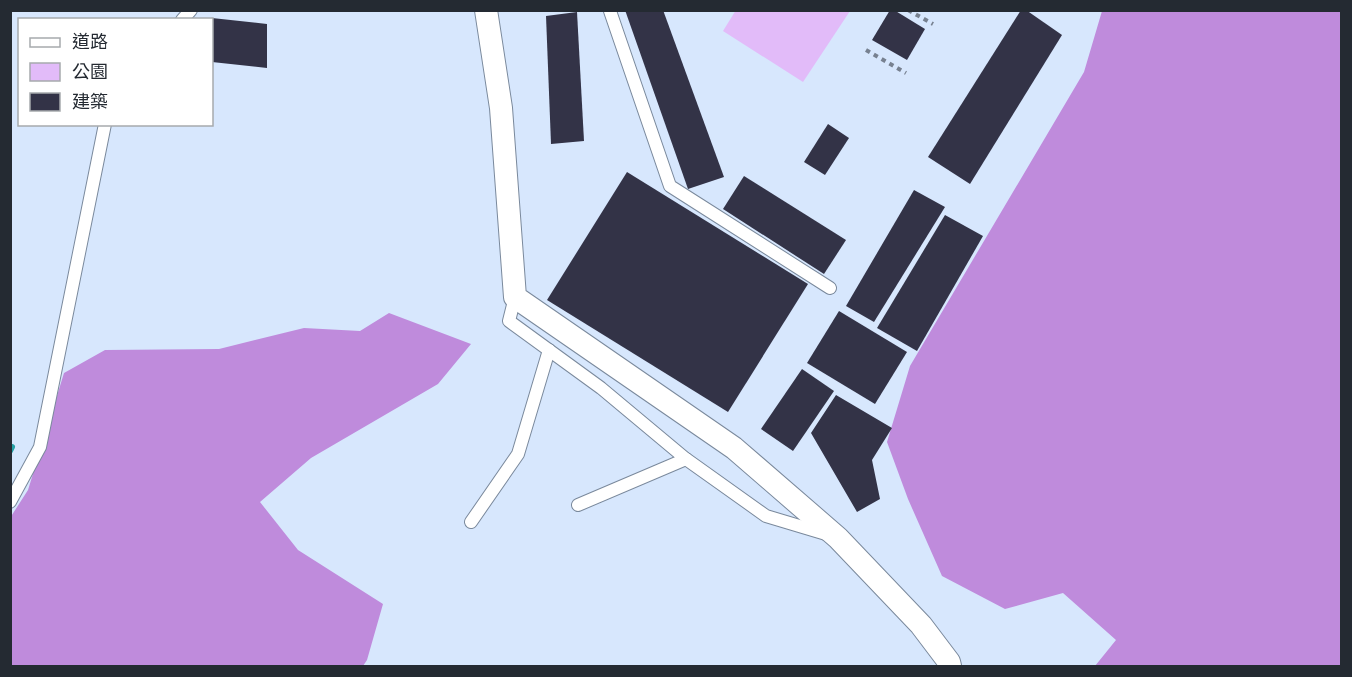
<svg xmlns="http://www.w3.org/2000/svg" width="1352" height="677" viewBox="0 0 1352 677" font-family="'DejaVu Sans','Noto Sans TC',sans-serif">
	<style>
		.green { fill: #e2bbf9 }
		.forest { fill: #bf8bdc }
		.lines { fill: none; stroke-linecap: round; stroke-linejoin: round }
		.stream { stroke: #25a0a5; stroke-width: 6 }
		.building { fill: #333347 }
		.service-casing { stroke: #7a899c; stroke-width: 14 }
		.minor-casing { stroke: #7a899c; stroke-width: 24 }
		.path { stroke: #778190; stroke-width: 4; stroke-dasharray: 4.5 4.5; stroke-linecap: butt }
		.service { stroke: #fff; stroke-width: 12 }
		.minor { stroke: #fff; stroke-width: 22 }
	</style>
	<rect width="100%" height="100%" fill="#d7e7fd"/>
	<polygon class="green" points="736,10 850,10 850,11 803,82 723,31"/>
	<g class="forest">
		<polygon points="1102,11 1341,11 1341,666 1095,666 1116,640 1063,593 1005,609 942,576 908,499 887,442 910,366 1084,72"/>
		<polygon points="389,313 471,344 438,384 311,458 260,502 298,550 383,604 367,660 363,666 11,666 10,518 28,490 64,373 105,350 219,349 304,328 360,331"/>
	</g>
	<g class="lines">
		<polyline class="stream" points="10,451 12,447"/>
	</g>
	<g class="building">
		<polygon points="625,10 663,10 724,177 688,189"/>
		<polygon points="890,10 894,10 925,29 907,60 872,40"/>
		<polygon points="1021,10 1026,10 1062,35 970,184 928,157"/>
		<polygon points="577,12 584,141 551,144 546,16"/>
		<polygon points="212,18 267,24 267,68 212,62"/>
		<polygon points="828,124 849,138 825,175 804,162"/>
		<polygon points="627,172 808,284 728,412 547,300"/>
		<polygon points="744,176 846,240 824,274 723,209"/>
		<polygon points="914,190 945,207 874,322 846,306"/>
		<polygon points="945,215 983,236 917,351 877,328"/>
		<polygon points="839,311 907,352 875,404 807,363"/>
		<polygon points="802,369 834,391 793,451 761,429"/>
		<polygon points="836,395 892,428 872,460 880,499 857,512 811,433"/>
	</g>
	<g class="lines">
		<defs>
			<g id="service">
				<polyline points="610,11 670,186 830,288"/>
				<polyline points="182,20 191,10"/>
				<polyline points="515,297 509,321 601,388 686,459 766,516 826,534"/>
				<polyline points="10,502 40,447 105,124"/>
				<polyline points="578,505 686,459"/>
				<polyline points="471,522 518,454 549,350"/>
			</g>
			<polyline id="minor" points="486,10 501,108 515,297 734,448 838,538 921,625 949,662 950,666"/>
		</defs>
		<use href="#service" class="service-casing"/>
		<use href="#minor" class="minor-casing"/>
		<g class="path">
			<polyline points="908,10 933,24"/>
			<polyline points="866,50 906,73"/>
		</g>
		<use href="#service" class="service"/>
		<use href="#minor" class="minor"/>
	</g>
	<rect width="1352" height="677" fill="none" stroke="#242a32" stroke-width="24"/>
	<rect x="18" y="18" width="195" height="108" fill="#ffffff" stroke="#a7aaad" stroke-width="1.5"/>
	<rect x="30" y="38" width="30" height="9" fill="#ffffff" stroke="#a7aaad" stroke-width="1.5"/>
	<text x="72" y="48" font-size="18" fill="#242a32">道路</text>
	<rect x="30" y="63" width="30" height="18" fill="#e2bbf9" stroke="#a7aaad" stroke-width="1.5"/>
	<text x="72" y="78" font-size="18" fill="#242a32">公園</text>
	<rect x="30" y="93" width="30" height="18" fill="#333347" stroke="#a7aaad" stroke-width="1.5"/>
	<text x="72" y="108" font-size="18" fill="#242a32">建築</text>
</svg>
